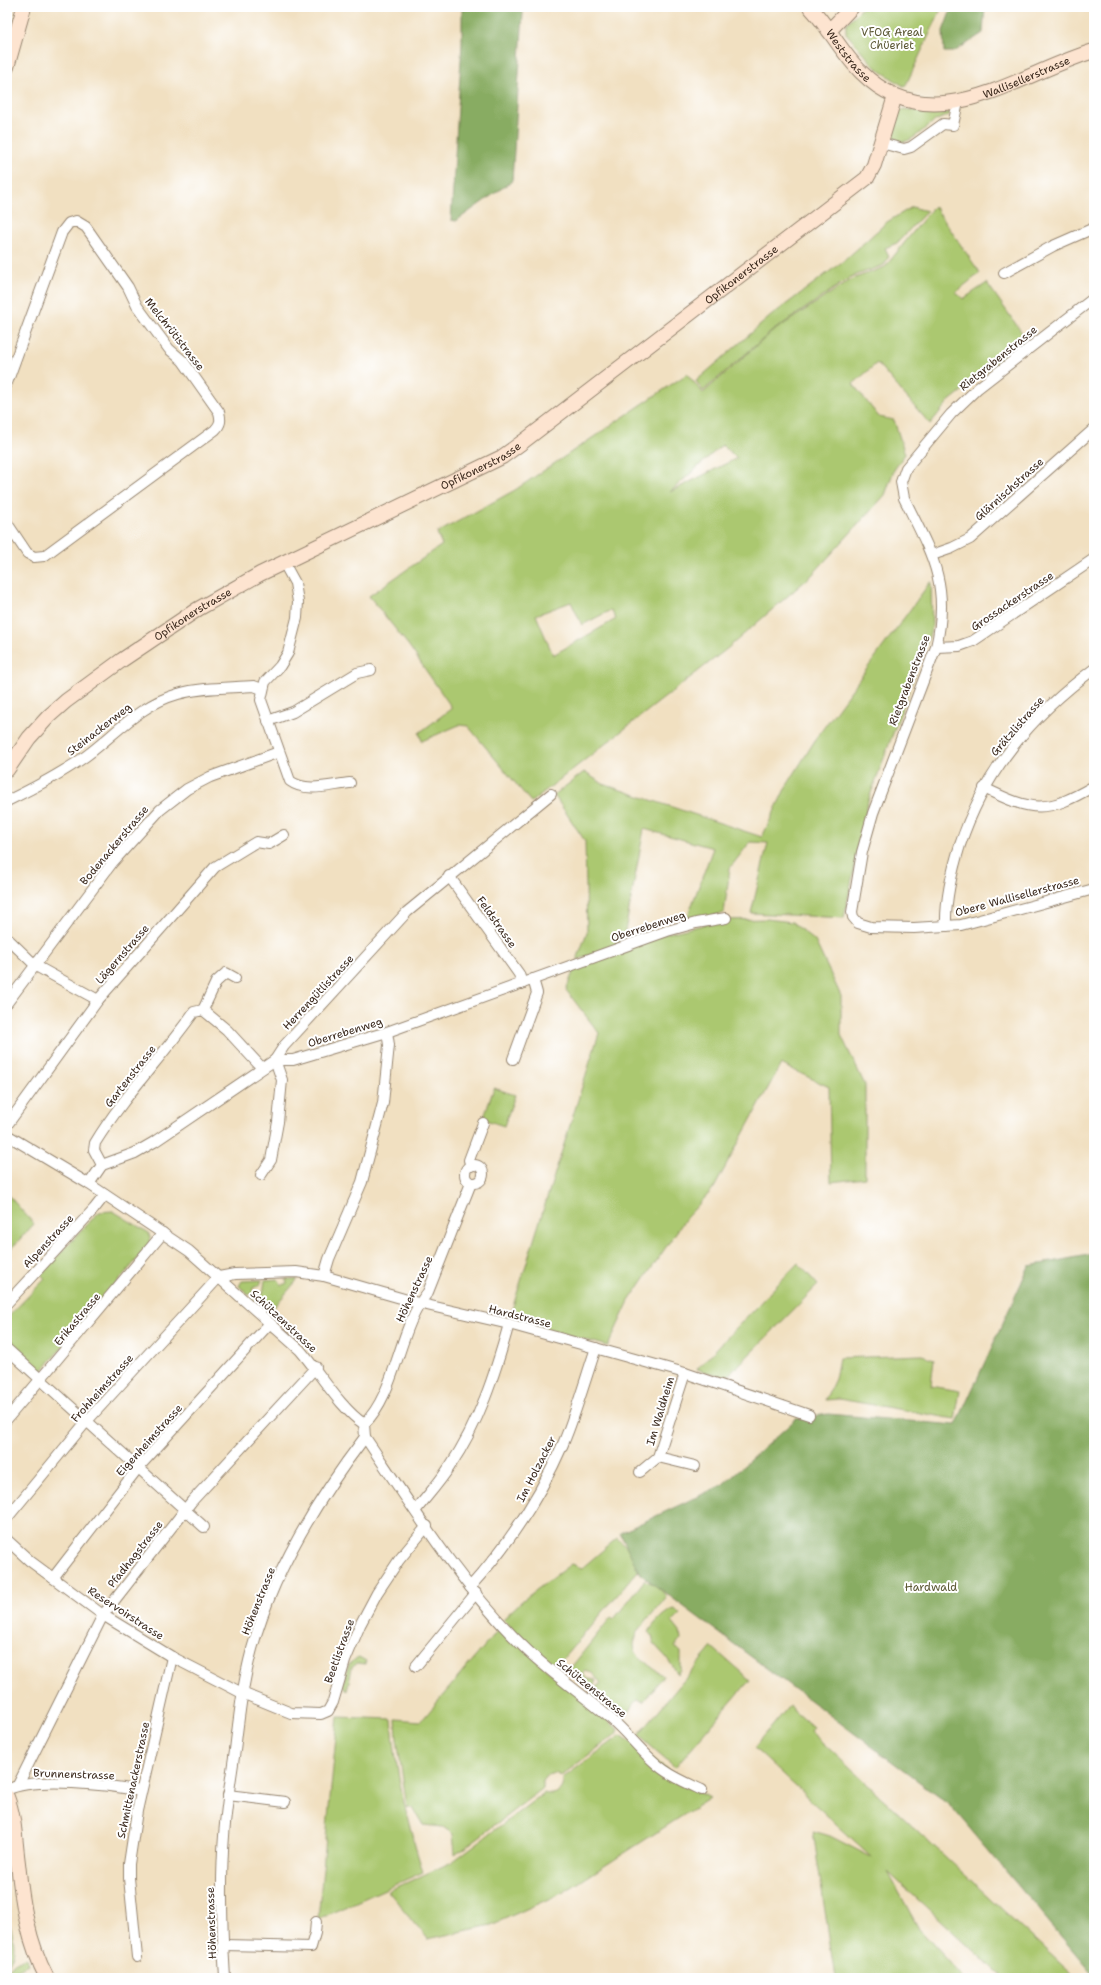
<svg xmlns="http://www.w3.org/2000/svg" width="1101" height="1985" viewBox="0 0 1101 1985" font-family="'Shantell Sans',sans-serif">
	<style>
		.green { fill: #abc86f; stroke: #737946; fill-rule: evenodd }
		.forest { fill: #88ac62; stroke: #626b40 }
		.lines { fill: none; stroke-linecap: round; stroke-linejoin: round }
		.street-casing { stroke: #968570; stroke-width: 12 }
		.secondary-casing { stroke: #968570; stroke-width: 16 }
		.street { stroke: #fff; stroke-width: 10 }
		.secondary { stroke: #fde4d0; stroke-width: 14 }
		.tram { stroke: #3b2a1e; stroke-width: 1 }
		.labels { text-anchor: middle; stroke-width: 4; stroke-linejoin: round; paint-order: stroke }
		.park-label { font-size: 11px; fill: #5d5936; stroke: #fff }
		.street-label { font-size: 11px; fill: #3b2a1e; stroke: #fff }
	</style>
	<rect width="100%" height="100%" fill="#fff"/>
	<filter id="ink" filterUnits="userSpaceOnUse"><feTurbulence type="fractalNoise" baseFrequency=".025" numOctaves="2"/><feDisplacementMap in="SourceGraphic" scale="8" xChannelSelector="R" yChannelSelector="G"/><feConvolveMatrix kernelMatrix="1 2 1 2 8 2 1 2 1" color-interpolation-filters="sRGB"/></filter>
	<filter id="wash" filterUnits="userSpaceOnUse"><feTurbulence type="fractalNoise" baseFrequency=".012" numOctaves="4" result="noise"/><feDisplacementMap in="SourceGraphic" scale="16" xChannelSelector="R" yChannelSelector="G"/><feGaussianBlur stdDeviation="0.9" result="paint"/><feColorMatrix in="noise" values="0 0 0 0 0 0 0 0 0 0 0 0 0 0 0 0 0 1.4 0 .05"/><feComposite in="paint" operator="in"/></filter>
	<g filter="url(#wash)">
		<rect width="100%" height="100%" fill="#f1e0c1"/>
		<g class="green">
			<polygon points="863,7 942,7 905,87 876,68 846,33 846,24"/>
			<path d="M 905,109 L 924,112 L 951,113 C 946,118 943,117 937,120 C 924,126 915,143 898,142 L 891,134 C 892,122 892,112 905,109 Z"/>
			<path d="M 934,206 L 980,273 L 956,292 L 963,299 L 987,283 L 1027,340 L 948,402 L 930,424 L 877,363 L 853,384 L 879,417 L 894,420 L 905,454 L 894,470 L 885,495 L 812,575 L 728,648 L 531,802 L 468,726 L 459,725 L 422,741 L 419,733 L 452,708 L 409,646 L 369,596 L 442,545 L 437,533 L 515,490 L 687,374 L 703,393 L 772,332 L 852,279 L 885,267 ZM 722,445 L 737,458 L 670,492 ZM 571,602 L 582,625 L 611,610 L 616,619 L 553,655 L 536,615 Z"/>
			<polygon points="912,207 927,211 897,243 885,248 889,256 884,265 851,277 771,332 703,391 696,381 772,315 846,259 887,222"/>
			<polygon points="931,581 932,628 868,801 844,918 751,913 768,843 750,842 730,868 724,913 686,921 713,848 644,829 623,942 577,960 587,932 585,841 554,795 584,772 603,784 762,837 786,787 817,737"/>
			<polygon points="767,919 792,922 815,941 841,996 841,1035 865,1085 865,1178 831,1182 829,1087 781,1064 714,1188 686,1218 629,1301 608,1346 509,1319 599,1033 566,990 575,967 664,934 725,920"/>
			<polygon points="494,1088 515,1095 504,1126 483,1119"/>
			<polygon points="9,1196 34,1224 7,1253 7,1199"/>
			<polygon points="113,1211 149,1233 151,1243 40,1373 7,1344 7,1318 45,1279 41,1274 99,1212"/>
			<polygon points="798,1263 818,1285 726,1378 697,1369"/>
			<polygon points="278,1279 282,1285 287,1283 286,1279 298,1279 269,1313 252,1298 254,1295 263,1294 265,1280"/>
			<polygon points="262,1280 260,1285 253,1288 252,1293 249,1295 239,1286 242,1281"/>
			<polygon points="922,1355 934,1359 931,1386 960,1391 955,1419 839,1399 825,1400 835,1379 839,1358"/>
			<polygon points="617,1538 644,1564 554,1669 532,1650 503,1619 523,1600 571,1564 582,1568"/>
			<path d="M 644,1581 C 651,1581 663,1590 666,1597 C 658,1611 624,1636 637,1654 C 643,1662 655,1669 663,1676 L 643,1702 L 638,1699 L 625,1716 L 597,1691 L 596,1687 L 601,1683 L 592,1673 L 585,1670 L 582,1673 L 587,1679 L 596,1680 L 593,1686 L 590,1687 L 569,1670 L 611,1617 L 614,1619 Z"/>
			<path d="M 675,1609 L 680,1614 L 672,1622 L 680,1632 L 681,1639 L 675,1647 L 681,1652 L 681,1670 L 678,1674 L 666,1657 L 654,1644 L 652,1635 L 649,1632 C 653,1624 666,1610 675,1609 Z"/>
			<polygon points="499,1629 618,1729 616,1734 561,1776 555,1773 547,1775 542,1781 542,1789 455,1855 453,1834 443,1827 423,1825 413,1808 407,1807 397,1739 396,1719 420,1721 423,1719"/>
			<polygon points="712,1647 750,1680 675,1767 638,1735"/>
			<path d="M 359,1657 L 366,1661 L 365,1664 L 356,1663 L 352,1668 L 347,1690 L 343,1685 C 346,1673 347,1661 359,1657 Z"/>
			<polygon points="789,1706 813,1727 810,1731 1076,1978 1003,1978 888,1872 919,1929 964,1978 835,1978 813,1831 830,1836 873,1858 754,1748"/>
			<path d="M 338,1717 L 392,1719 C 395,1772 407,1822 423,1872 L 318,1919 Z"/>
			<path d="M 621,1735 L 697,1791 L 710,1798 L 564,1892 L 491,1925 L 428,1939 L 388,1891 L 452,1862 L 544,1793 C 556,1797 564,1790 563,1778 Z"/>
			<path d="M 7,1917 C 13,1934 19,1951 7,1966 Z"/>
			<path d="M 26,1958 L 28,1964 L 7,1975 C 7,1964 18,1960 26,1958 Z"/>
		</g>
		<g class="forest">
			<polygon points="462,7 513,7 523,13 512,181 456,221 451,220 462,43"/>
			<polygon points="952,7 985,7 983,33 954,52 944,52 943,31"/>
			<polygon points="1094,1254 1094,1978 1090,1978 1092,1973 949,1804 640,1574 620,1533 722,1485 796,1419 828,1414 956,1425 1029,1266"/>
		</g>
	</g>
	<g filter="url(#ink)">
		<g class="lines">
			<defs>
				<g id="street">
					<polyline points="881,143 904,149 911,147 943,124 953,125 958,102"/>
					<polyline points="1004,273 1053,246 1094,228"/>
					<path d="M 1094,298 L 978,388 L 951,414 L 906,468 L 901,482 L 904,498 C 931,553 951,583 936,647 L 873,813 L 862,852 L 852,912 L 853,917 L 858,923 L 871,927 L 914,928 L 961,925 L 1094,889"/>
					<path d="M 7,383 L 62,232 L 69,223 L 76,221 L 86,227 L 128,287 L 137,306 L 169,349 L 183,361 L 219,412 C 221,420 221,424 215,430 L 44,556 L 34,557 L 27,553 L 7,523"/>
					<polyline points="932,555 952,548 970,539 1094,429"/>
					<path d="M 284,563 L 295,583 L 298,602 L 297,618 L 288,653 L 280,666 L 265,682 L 261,700 L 290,781 C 306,793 330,785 350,783"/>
					<polyline points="936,647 959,646 973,641 1094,559"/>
					<polyline points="268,721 293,712 357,673 371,670"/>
					<path d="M 984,788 C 1033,812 1046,814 1094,786"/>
					<path d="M 7,801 C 34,788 61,774 86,756 C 117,733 139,705 178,694 C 202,687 229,688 254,686 L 262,689"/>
					<polyline points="449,876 519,974 522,984"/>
					<path d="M 946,926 C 945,899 952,871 960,845 C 985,770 1031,716 1094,669"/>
					<polyline points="7,938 36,966 98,1000"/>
					<polyline points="7,1003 112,863 160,810 187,789 210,777 279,752"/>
					<polyline points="203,1010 216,982 226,973 235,978"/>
					<polyline points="513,1059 537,993 533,979"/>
					<polyline points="275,1060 293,1060 387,1032 667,931 696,923 726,918"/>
					<polyline points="7,1125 98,1000 215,867 256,842 269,844 284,835"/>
					<path d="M 7,1135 L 89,1184 L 189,1251 L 300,1350 C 319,1372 341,1409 364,1424 L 365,1437 C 413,1508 466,1593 528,1651 C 554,1675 583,1695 610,1718 C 629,1734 644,1756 664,1770 C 675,1778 689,1784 702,1790"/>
					<path d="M 102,1165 L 94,1150 L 95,1143 C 123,1097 162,1057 194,1012 L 203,1010 L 227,1030 L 262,1068"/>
					<circle cx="474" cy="1174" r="9"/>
					<polyline points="471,1166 469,1160 483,1123"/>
					<polyline points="261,1175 271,1160 278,1122 282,1080 275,1060"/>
					<polyline points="89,1184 102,1165 135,1153 154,1142 275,1060 284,1046 407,912 551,794"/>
					<polyline points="324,1276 329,1259 362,1182 383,1103 389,1045 387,1032"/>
					<polyline points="219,1277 235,1274 296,1272 324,1276 418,1303 509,1324 685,1373 809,1415"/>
					<polyline points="7,1303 94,1209 105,1195"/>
					<polyline points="7,1349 204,1527"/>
					<polyline points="7,1419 163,1233"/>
					<path d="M 364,1424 C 397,1392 398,1328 428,1292 L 471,1183"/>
					<polyline points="658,1457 695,1466"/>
					<polyline points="640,1472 658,1457 685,1373"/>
					<path d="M 416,1510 C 427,1496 440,1482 450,1466 C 479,1423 495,1374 509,1324"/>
					<polyline points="7,1518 86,1422 219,1277"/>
					<polyline points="7,1540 30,1561 103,1615 172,1657 242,1693 291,1713 321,1714 328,1711 333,1702 345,1661 360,1625 377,1593 399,1560 427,1526"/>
					<polyline points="53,1578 138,1468 270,1323"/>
					<path d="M 470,1587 C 509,1544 540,1497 563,1444 C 576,1413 585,1380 596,1348"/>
					<polyline points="416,1666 476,1593"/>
					<polyline points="18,1785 103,1615 192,1501 316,1367"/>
					<path d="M 7,1790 C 34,1776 110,1785 141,1791"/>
					<polyline points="228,1795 285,1802"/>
					<polyline points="223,1945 311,1947 315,1933 316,1922"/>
					<polyline points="137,1957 129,1878 129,1864 137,1811 172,1657"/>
					<path d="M 225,1978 C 222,1931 220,1884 224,1836 C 226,1807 231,1778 235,1750 C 239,1716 243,1682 252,1649 C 273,1571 317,1500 365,1437"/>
				</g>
				<g id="secondary">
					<path id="s1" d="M 810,7 C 829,27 841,52 861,72 C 933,144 1018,73 1094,51"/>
					<polyline points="829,31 852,7"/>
					<polyline points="7,67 24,7"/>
					<path id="s2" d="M 7,770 L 29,738 L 49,716 L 66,701 L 122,660 L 198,609 L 260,574 L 502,457 L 524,441 L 867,178 L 874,165 L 895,96"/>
					<path d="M 7,1797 C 15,1818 15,1841 18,1863 C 22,1903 28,1942 47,1978"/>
				</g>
			</defs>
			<use href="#street" class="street-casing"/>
			<use href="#secondary" class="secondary-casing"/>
			<use href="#street" class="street"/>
			<use href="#secondary" class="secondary"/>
			<polyline class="tram" points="7,22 11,7"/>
		</g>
	</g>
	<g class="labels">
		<g class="park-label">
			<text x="892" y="36">VFOG Areal<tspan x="892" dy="13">Chüeriet</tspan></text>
			<text x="931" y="1591">Hardwald</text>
		</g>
		<g class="street-label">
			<text dy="4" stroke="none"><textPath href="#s1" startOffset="62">Weststrasse</textPath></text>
			<text dy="4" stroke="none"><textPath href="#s1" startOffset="261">Wallisellerstrasse</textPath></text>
			<text dy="4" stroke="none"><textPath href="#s2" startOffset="893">Opfikonerstrasse</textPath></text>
			<text transform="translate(175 334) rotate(52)" y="4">Melchrütistrasse</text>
			<text transform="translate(998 358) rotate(-39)" y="4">Rietgrabenstrasse</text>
			<text dy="4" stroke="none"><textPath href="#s2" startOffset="569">Opfikonerstrasse</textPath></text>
			<text transform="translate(1009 489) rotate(-42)" y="4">Glärnischstrasse</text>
			<text transform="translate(1012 601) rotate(-34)" y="4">Grossackerstrasse</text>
			<text dy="4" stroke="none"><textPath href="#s2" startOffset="245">Opfikonerstrasse</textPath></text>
			<text transform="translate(909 680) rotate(-69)" y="4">Rietgrabenstrasse</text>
			<text transform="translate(1017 726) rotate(-49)" y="4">Grätzlistrasse</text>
			<text transform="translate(99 729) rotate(-38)" y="4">Steinackerweg</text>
			<text transform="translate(114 845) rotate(-50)" y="4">Bodenackerstrasse</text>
			<text transform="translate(1017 896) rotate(-15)" y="4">Obere Wallisellerstrasse</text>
			<text transform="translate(497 922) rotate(55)" y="4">Feldstrasse</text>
			<text transform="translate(648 926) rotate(-18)" y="4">Oberrebenweg</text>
			<text transform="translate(122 954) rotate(-49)" y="4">Lägernstrasse</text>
			<text transform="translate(318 992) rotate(-47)" y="4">Herrengütlistrasse</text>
			<text transform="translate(345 1032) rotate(-17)" y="4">Oberrebenweg</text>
			<text transform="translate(130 1076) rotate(-52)" y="4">Gartenstrasse</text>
			<text transform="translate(48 1241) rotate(-47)" y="4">Alpenstrasse</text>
			<text transform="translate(414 1289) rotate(-65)" y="4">Höhenstrasse</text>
			<text transform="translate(520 1316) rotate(14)" y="4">Hardstrasse</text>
			<text transform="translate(77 1319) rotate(-50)" y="4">Erikastrasse</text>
			<text transform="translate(284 1321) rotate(43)" y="4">Schützenstrasse</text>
			<text transform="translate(102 1388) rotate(-48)" y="4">Frohheimstrasse</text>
			<text transform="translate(660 1411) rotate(-73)" y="4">Im Waldheim</text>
			<text transform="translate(149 1440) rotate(-48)" y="4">Eigenheimstrasse</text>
			<text transform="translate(536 1469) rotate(-63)" y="4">Im Holzacker</text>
			<text transform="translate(135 1554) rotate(-52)" y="4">Pfadhagstrasse</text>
			<text transform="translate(258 1601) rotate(-68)" y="4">Höhenstrasse</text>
			<text transform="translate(126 1613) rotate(33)" y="4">Reservoirstrasse</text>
			<text transform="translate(339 1651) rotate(-70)" y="4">Beetlistrasse</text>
			<text transform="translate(592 1688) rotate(39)" y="4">Schützenstrasse</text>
			<text transform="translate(74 1774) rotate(2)" y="4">Brunnenstrasse</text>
			<text transform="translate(133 1780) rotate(-78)" y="4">Schmittenackerstrasse</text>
			<text transform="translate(211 1923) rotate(-92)" y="4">Höhenstrasse</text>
		</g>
	</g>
	<rect width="1101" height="1985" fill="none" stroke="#fff" stroke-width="24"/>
</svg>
